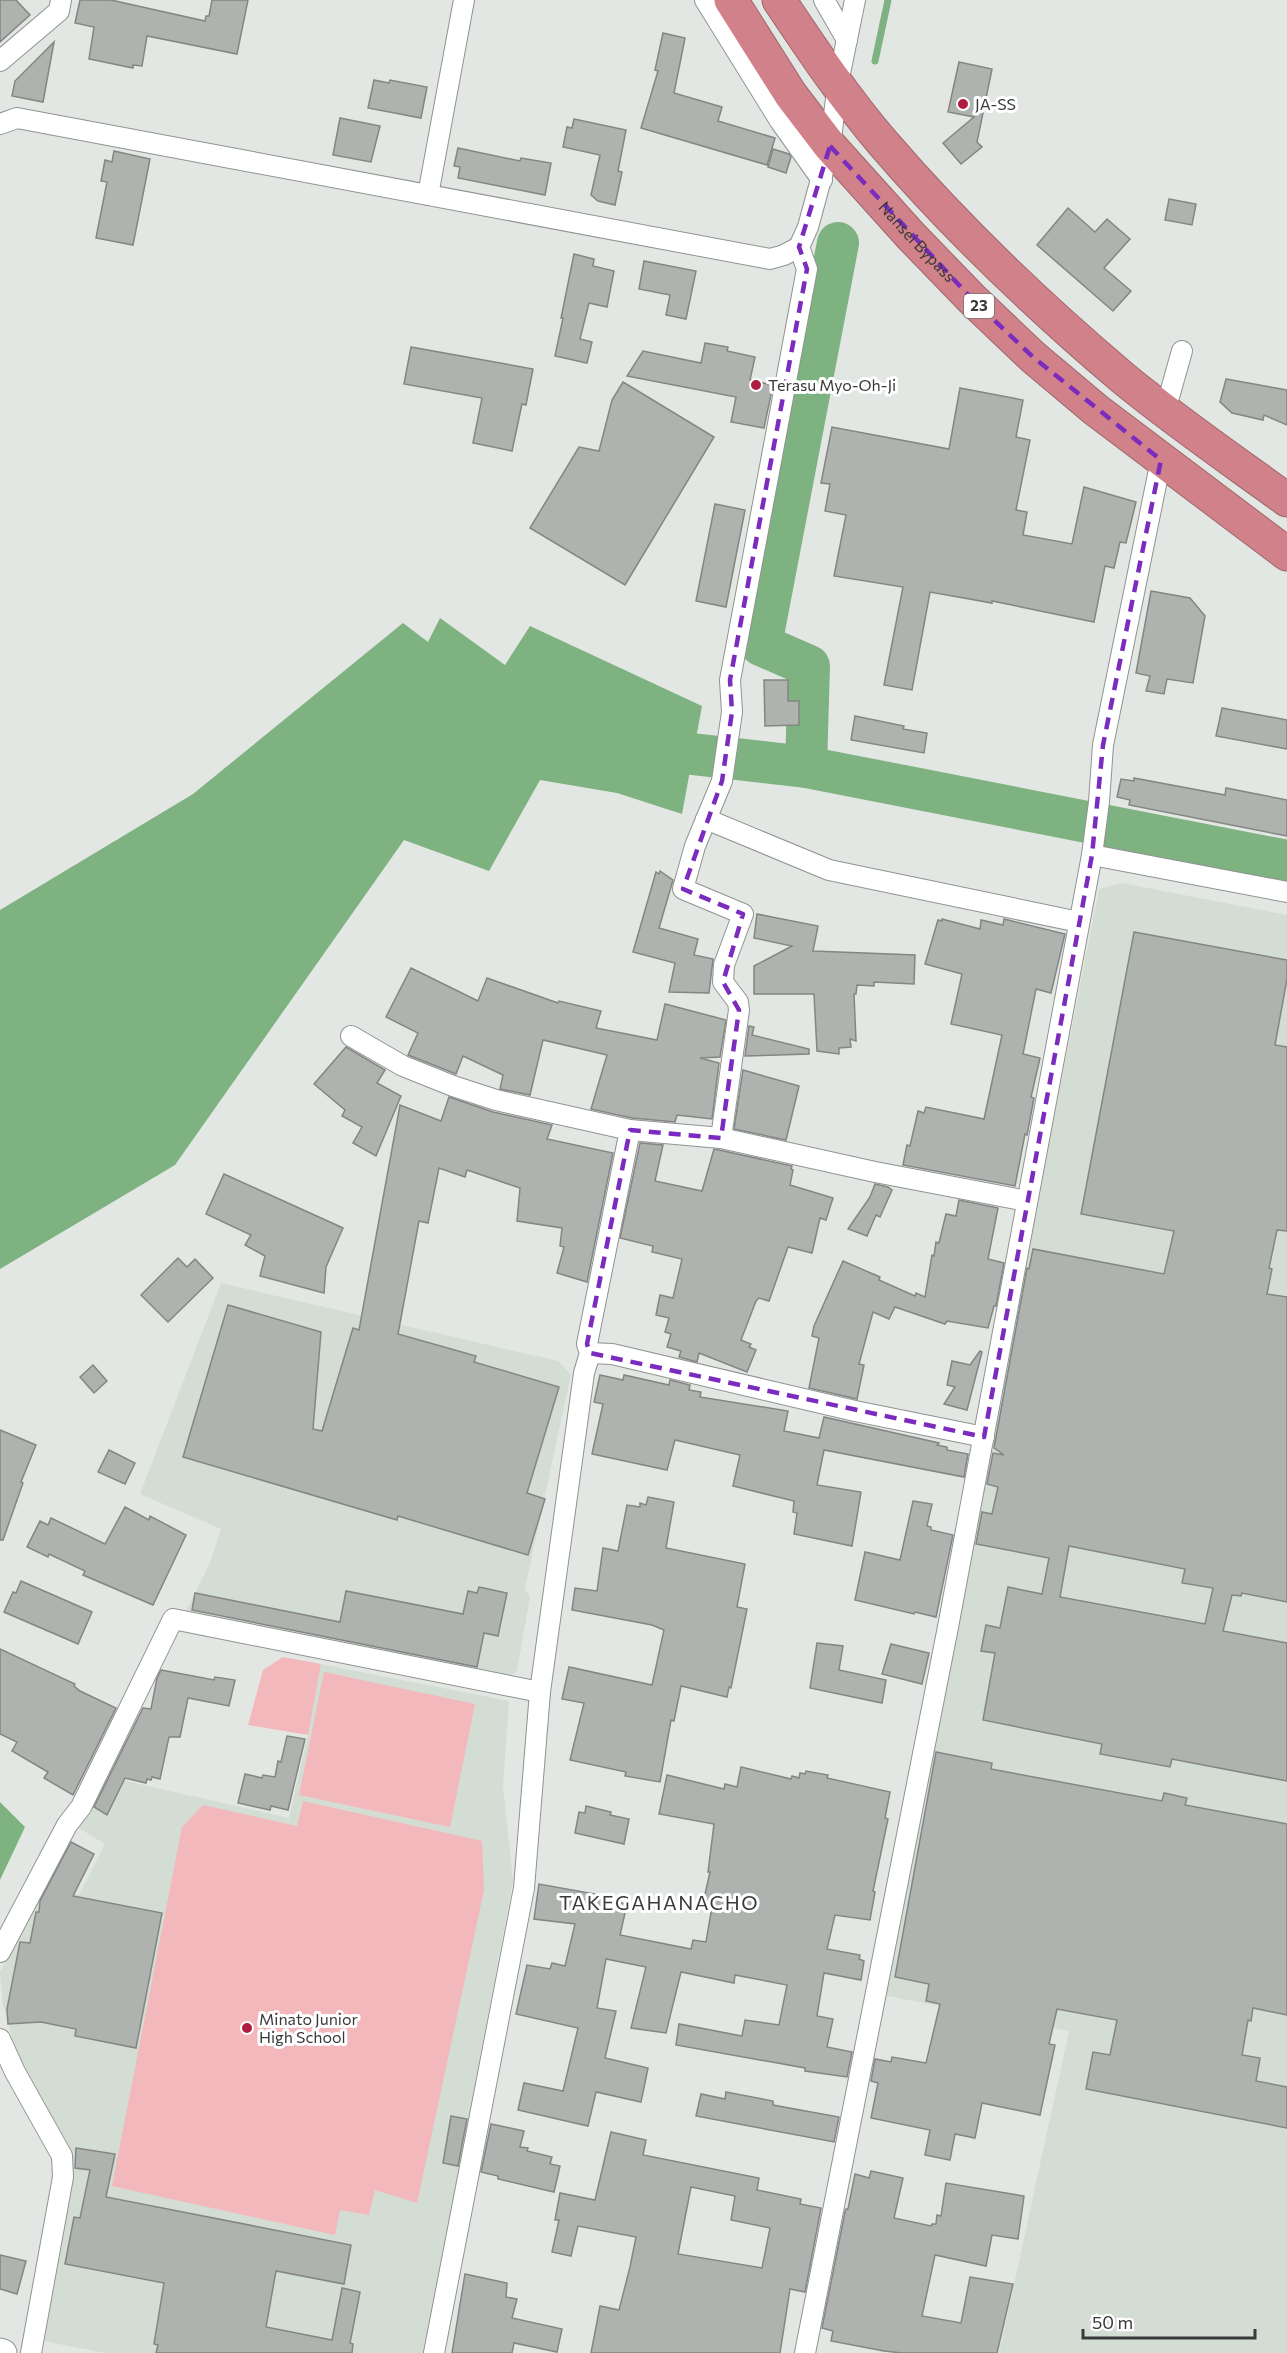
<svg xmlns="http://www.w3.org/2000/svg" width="1287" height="2353" viewBox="0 0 1287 2353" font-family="Commissioner,sans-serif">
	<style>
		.built { fill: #d3ddd4 }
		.green { fill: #f3b8bc }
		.water { fill: #7eb280 }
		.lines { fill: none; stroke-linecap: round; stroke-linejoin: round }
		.stream { stroke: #7eb280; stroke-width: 7 }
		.river { stroke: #7eb280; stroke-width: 42 }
		.building { fill: #afb3af; stroke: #838683; stroke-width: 1.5; fill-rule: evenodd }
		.street-casing { stroke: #909390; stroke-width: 22 }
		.secondary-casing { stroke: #909390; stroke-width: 29 }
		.highway-casing { stroke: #9c686d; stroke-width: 35 }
		.street { stroke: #fff; stroke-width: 20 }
		.secondary { stroke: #fff; stroke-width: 27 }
		.highway { stroke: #d18189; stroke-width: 33 }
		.marked { fill: none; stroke: #7b2cbf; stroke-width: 4.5; stroke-dasharray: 12 8; stroke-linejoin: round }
		.poi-dot { fill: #af1c41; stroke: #fff; stroke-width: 2 }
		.labels { text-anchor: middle; stroke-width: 6; stroke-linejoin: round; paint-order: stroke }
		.shield { fill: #fff; stroke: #747574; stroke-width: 1.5 }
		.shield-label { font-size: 15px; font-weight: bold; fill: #393a39 }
		.poi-label { font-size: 16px; fill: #393a39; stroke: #fff; text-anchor: start }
		.street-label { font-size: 16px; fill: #393a39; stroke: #fff }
		.quarter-label { font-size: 20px; letter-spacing: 1.5px; fill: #393a39; stroke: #fff }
	</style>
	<rect width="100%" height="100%" fill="#e3e7e3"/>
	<g class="built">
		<polygon points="1122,883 1287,915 1287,2353 999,2353 1069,2031 882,1995 1099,889"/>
		<polygon points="221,1283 558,1361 571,1375 525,1588 530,1597 517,1671 507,1678 184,1615 210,1563 221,1529 140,1494"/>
		<polygon points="321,1664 509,1701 503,1787 513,1881 424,2353 105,2353 43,2341 72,2178 69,2145 46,2110 16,2051 3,2005 0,1972 47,1883 79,1895 105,1844 77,1827 104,1776 289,1818 308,1735"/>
	</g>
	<g class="green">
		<polygon points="283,1657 321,1664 308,1735 248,1725 263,1670"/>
		<polygon points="324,1672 475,1704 450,1827 299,1795"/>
		<polygon points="303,1801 482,1841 484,1890 417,2203 375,2190 369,2215 340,2210 335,2235 112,2186 182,1827 203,1805 297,1826"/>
	</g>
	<g class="water">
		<polygon points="440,618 505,665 530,626 702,706 682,814 617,793 540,780 489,871 404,840 175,1165 0,1269 0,910 193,794 403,623 428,642"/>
		<polygon points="0,1802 25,1827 0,1880"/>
	</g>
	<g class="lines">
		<polyline class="stream" points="875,61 888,0"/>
		<g class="river">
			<polyline points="692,754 806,767 809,666 761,645 838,243"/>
			<polyline points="806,767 1287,861"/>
		</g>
	</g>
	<g class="building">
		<polygon points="0,0 16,0 30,15 0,42"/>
		<polygon points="80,0 111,0 205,21 206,16 209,16 212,0 248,0 237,54 147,36 142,66 133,65 133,68 89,59 94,27 75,23"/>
		<polygon points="663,33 685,38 674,93 722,107 718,121 775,138 767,165 641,128 658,71 655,70"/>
		<polygon points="54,42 43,102 12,96 15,81"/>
		<polygon points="959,62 992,69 977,142 982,147 961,164 943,143 974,117 948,112"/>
		<polygon points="374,80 389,83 390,80 427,87 421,118 368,108"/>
		<polygon points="340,118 380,126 371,162 333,155"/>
		<polygon points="574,119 626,130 618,171 622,172 615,205 598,201 591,195 600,155 563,147 567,127 572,128"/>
		<polygon points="458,148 520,161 521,158 551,163 545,195 458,178 460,167 454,166"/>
		<polygon points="773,149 789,154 791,157 786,173 768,167"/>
		<polygon points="114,151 150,159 133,245 96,238 107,182 101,181 105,160 112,162"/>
		<polygon points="1169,199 1196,204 1192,225 1165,220"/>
		<polygon points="1068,208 1095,232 1107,219 1130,239 1104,268 1131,291 1113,311 1037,245"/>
		<polygon points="574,254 594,259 593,266 614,271 607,307 589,303 580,339 592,342 587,363 555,356 563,318 561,318"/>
		<polygon points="644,261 696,271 686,319 666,315 670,295 639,289"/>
		<polygon points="705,343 728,347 727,351 755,357 750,380 773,385 764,428 731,422 736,397 627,376 643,351 701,363"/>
		<polygon points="411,347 533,369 526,405 522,404 512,451 473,443 482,398 404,384"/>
		<polygon points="1226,379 1287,390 1287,425 1264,415 1263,420 1232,413 1220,402"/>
		<polygon points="623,382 714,437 625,585 530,528 579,447 599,451 612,400"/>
		<polygon points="960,388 1023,400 1016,437 1030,440 1016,510 1027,512 1023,535 1072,544 1084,487 1136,502 1126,543 1120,542 1114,568 1105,566 1094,622 992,601 992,603 930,592 912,690 884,685 903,587 834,576 846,515 825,511 830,484 821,483 832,427 949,449"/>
		<polygon points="715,504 745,510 726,607 696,601"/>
		<polygon points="1151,591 1190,598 1205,616 1193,683 1167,679 1164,694 1146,691 1150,676 1136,673"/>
		<polygon points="764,680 788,680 788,701 799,701 799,725 765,726"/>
		<polygon points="1222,708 1287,720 1287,749 1216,736"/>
		<polygon points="855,716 904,726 903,729 927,733 924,753 851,740"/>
		<polygon points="1134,778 1225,795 1226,788 1287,800 1287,836 1129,805 1130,800 1117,797 1121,779 1134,781"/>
		<polygon points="660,871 673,880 659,928 698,939 694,955 713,959 709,993 669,992 675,963 633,952 656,872 659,874"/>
		<polygon points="757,914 818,926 813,951 915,955 914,984 874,982 874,986 857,985 856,994 854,994 856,1041 850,1039 851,1047 839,1048 839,1054 817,1051 814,994 754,994 754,966 792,946 754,938"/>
		<polygon points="942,919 980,929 981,920 1003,925 1004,919 1065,934 1051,993 1036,989 1023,1054 1040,1058 1031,1097 1034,1098 1031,1114 1027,1135 1025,1134 1015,1186 903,1165 907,1145 910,1146 918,1111 924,1113 926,1107 984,1119 1002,1035 951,1024 962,974 925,964 938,920 942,921"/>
		<path d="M 1134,932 L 1287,960 L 1287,979 L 1275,1045 L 1287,1047 L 1287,1231 L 1277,1230 L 1269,1268 L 1272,1269 L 1267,1294 L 1287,1297 L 1287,1602 L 1242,1593 L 1241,1596 L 1232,1595 L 1223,1631 L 1287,1643 L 1287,1781 L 1172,1759 L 1170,1767 L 1100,1754 L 1102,1744 L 983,1720 L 995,1653 L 981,1651 L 986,1625 L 1000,1628 L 1008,1587 L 1042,1594 L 1049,1558 L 976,1544 L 982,1512 L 992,1514 L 998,1487 L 987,1484 L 993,1453 L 1004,1455 L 994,1448 L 1027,1268 L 1029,1269 L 1033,1249 L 1164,1274 L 1174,1231 L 1081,1214 ZM 1069,1546 L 1185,1569 L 1182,1583 L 1213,1588 L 1205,1624 L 1060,1597 Z"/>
		<polygon points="411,968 478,1001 487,978 558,1003 559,1001 601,1011 596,1028 657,1040 665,1004 726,1020 720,1057 700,1058 719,1063 712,1119 677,1115 675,1122 632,1118 591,1109 607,1055 543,1040 530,1095 500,1089 503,1075 463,1056 456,1074 408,1055 418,1033 386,1017"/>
		<polygon points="749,1026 754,1027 752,1035 809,1049 809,1054 745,1056"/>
		<polygon points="346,1047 385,1070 377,1083 401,1096 376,1156 353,1143 362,1127 342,1116 345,1110 314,1084"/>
		<polygon points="743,1070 799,1086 786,1140 734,1129"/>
		<polygon points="449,1097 493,1112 552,1125 547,1139 613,1153 587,1282 557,1273 564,1247 560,1246 562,1228 517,1221 520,1188 467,1170 465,1177 439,1168 428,1223 419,1221 398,1334 476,1356 474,1362 559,1387 527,1493 545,1499 528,1555 398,1516 397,1520 183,1457 228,1305 321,1332 313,1429 322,1431 353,1328 359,1330 400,1105 441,1121"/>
		<polygon points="640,1143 663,1145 655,1181 702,1191 714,1149 719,1150 792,1166 791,1169 793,1170 790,1185 833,1198 826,1220 820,1218 812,1253 788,1247 769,1301 759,1298 756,1301 741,1340 751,1344 749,1347 756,1350 747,1372 699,1353 697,1362 679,1357 681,1351 667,1347 671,1334 665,1332 669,1318 656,1315 660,1295 673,1298 682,1259 652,1252 653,1246 620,1238"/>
		<polygon points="224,1174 343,1228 326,1267 324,1293 260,1276 265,1256 245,1245 251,1235 206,1214"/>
		<polygon points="875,1184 888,1187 892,1190 880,1217 876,1215 867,1236 848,1229 870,1197"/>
		<polygon points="959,1200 998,1208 988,1259 1004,1263 996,1306 994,1306 988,1328 947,1321 945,1324 895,1307 889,1319 873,1312 859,1364 864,1365 857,1399 809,1388 819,1338 812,1336 814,1326 843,1261 880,1277 879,1280 915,1296 916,1293 925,1297 932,1255 934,1256 936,1242 939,1243 946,1214 956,1216"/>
		<polygon points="178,1258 187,1267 195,1259 213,1278 168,1322 141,1295"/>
		<polygon points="980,1351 982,1352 967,1410 944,1404 955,1387 947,1385 952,1361 970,1365"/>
		<polygon points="93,1365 107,1381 94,1393 80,1377"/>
		<polygon points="600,1375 623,1380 624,1375 669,1385 670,1380 690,1385 689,1390 701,1392 700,1397 788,1411 784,1431 819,1438 824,1417 939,1443 937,1445 947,1447 947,1450 968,1454 964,1477 824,1450 817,1485 861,1492 852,1546 794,1534 797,1513 793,1512 794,1501 733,1486 740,1455 675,1440 667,1470 592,1454 603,1404 594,1402"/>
		<polygon points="0,1430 36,1445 21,1482 23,1483 3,1540 0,1540"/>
		<polygon points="109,1450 135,1463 125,1484 98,1472"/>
		<polygon points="648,1497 674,1502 666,1548 745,1564 737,1607 747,1609 731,1688 729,1687 727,1697 681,1686 674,1721 671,1720 660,1782 625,1776 626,1772 570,1760 584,1703 562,1699 569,1667 652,1685 664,1630 652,1625 572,1610 575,1588 597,1591 603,1548 618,1551 627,1505 640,1507 640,1503 646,1505"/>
		<polygon points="913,1501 932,1504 927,1526 931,1527 931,1530 953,1535 936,1617 915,1612 914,1614 855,1600 865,1552 900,1560"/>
		<polygon points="125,1507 149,1520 150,1516 186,1535 153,1605 83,1575 85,1571 49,1554 48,1557 27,1547 40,1521 48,1525 51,1518 105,1544"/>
		<polygon points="21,1581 92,1612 78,1644 4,1612 13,1592 16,1593"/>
		<polygon points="479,1587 507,1593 498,1636 484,1633 477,1667 192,1610 195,1593 340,1622 346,1591 463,1614 468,1591 477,1593"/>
		<polygon points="817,1643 843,1646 839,1670 886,1680 882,1703 810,1688"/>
		<polygon points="891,1644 929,1653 922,1684 882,1674"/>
		<polygon points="0,1649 75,1684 74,1686 80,1691 116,1708 73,1795 44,1778 48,1772 12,1751 17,1742 0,1734"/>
		<polygon points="161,1670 214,1680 215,1677 235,1680 229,1706 188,1698 180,1737 169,1737 160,1779 152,1777 151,1780 147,1779 146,1783 125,1778 107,1815 94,1807 143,1708 151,1709 157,1678"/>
		<polygon points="287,1736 305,1739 288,1810 271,1806 270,1810 238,1803 245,1774 262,1778 263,1775 275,1777 278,1761 281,1762"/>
		<polygon points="936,1752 992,1763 991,1769 1162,1801 1164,1793 1187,1798 1185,1805 1287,1824 1287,2015 1253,2008 1251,2021 1248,2020 1242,2055 1260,2058 1256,2081 1287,2087 1287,2128 1086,2089 1093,2052 1110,2055 1117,2020 1057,2009 1049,2044 1055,2045 1040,2115 982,2103 975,2138 955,2134 950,2160 925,2155 930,2130 871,2118 878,2083 871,2081 875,2059 891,2062 892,2057 926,2063 940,2004 926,2001 929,1984 895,1977"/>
		<polygon points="741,1767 791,1779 792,1776 799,1778 800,1773 805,1774 806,1771 828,1775 827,1778 890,1792 885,1818 888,1819 873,1891 875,1892 870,1920 835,1915 827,1949 860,1955 859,1959 864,1961 861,1980 824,1973 817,2016 833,2019 827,2047 852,2052 847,2077 805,2071 805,2068 676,2045 679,2024 742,2036 745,2020 779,2025 787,1985 735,1975 734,1983 681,1972 666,2033 631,2028 646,1967 606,1959 597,2008 616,2011 605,2058 648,2068 641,2102 596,2092 588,2126 518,2110 524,2083 563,2091 578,2028 516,2014 527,1965 550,1969 552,1963 565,1966 575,1924 534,1919 539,1884 612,1897 611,1901 627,1904 620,1935 691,1949 693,1940 706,1942 713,1901 704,1899 710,1872 708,1872 714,1824 659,1814 667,1775 724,1789 725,1784 737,1787"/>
		<polygon points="586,1806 611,1812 610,1815 629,1819 624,1844 575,1833 579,1812 585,1813"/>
		<polygon points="71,1842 94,1854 73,1896 162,1913 136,2048 75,2036 76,2029 41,2022 8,2024 7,2009 20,1942 30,1943 36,1912 39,1912 40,1901"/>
		<polygon points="726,2092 773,2101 773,2105 839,2117 834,2142 696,2116 701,2094 725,2099"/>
		<polygon points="451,2116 467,2119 458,2166 443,2163"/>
		<polygon points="491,2124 524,2131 520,2147 528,2148 527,2151 552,2157 550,2164 560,2166 554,2192 498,2179 498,2176 481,2172"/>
		<path d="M 611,2132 L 646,2140 L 643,2155 L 759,2178 L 757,2190 L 801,2199 L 800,2204 L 821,2208 L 805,2292 L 790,2289 L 780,2353 L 591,2353 L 600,2306 L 619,2310 L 630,2267 L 636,2237 L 578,2226 L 571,2256 L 552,2252 L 559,2220 L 555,2220 L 560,2193 L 595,2200 ZM 691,2187 L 735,2196 L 731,2220 L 770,2228 L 762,2268 L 678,2254 Z"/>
		<polygon points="76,2148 115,2154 106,2197 351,2245 344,2284 276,2271 266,2327 332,2340 342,2288 360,2292 350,2343 353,2344 352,2353 156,2353 158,2345 154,2344 164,2283 65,2264 74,2217 80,2218 90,2170 75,2168"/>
		<polygon points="871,2171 903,2178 894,2218 931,2226 932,2224 936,2224 937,2215 941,2216 946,2183 1024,2196 1018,2239 992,2235 986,2266 935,2255 922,2316 961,2323 970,2277 1013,2284 997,2353 902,2353 884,2351 831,2341 833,2331 822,2328 845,2212 846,2209 848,2209 855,2174 869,2178"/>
		<polygon points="0,2255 26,2261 17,2294 0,2289"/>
		<polygon points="465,2274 507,2283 506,2297 517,2299 512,2318 562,2329 557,2352 514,2343 512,2353 452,2353"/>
	</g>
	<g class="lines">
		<defs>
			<g id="street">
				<polyline points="705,0 780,121 822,180"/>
				<polyline points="824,0 847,40"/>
				<polyline points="0,61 59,11 61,0"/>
				<polyline points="0,124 17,118 770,259 784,255 799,247 808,227 830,146 838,83 855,0"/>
				<polyline points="428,195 464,0"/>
				<polyline points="1165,411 1182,351"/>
				<polyline points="706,819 829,870 1079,922"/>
				<polyline points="1092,855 1287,892"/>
				<polyline points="351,1036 403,1066 453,1086 496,1100 630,1130 721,1138 875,1172 1027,1201"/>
				<polyline points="721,1138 739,1010 738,1002 723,982 724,965 743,914 683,889 695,846 722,781 732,712 730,680 807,269 799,247"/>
				<polyline points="590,1353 612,1354 855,1411 984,1437"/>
				<polyline points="0,1952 67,1825 81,1807 173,1619 540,1692"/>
				<polyline points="0,2039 15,2072 62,2156 63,2177 31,2353"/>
				<polyline points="434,2353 524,1888 540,1692 584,1373 590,1353 587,1344 630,1130"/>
				<polyline points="805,2353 948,1627 1092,855 1099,802 1103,745 1161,460"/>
			</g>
			<polyline id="secondary" points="0,2352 3,2353"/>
			<g id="highway">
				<path id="s1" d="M 731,0 L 791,95 L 830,146 L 911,236 L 972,299 L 1033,357 L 1096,410 L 1287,554"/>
				<path d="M 779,0 C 811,48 846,100 883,143 C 956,228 1038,306 1123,378 C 1175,421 1232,460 1287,500"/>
			</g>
		</defs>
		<use href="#street" class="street-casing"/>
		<use href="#secondary" class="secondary-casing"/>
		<use href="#highway" class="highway-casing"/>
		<use href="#street" class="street"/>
		<use href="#secondary" class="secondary"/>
		<use href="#highway" class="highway"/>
	</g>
	<path class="marked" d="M 830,146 L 972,299 L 1033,357 L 1161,460 L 1103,745 L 1092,855 L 984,1437 L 590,1353 L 587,1344 L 630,1130 L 721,1138 L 739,1010 L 723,982 L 743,914 L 683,889 L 722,781 L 732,712 L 730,680 L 807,269 L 799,247 Z"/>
	<g class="poi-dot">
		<circle cx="963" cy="104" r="6"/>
		<circle cx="756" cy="385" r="6"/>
		<circle cx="247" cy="2028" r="6"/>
	</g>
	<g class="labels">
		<rect class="shield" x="964" y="294" width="30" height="24" rx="4.5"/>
		<g class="shield-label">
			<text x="979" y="311">23</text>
		</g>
		<g class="poi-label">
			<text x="975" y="110">JA-SS</text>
			<text x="768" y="391">Terasu Myo-Oh-Ji</text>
			<text x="259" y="2025">Minato Junior<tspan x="259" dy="18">High School</tspan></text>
		</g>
		<g class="street-label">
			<text dy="6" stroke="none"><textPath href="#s1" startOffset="306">Nansei Bypass</textPath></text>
		</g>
		<g class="quarter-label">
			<text x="659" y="1910">TAKEGAHANACHO</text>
		</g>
	</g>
	<path d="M1083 2329v9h172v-9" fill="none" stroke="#393a39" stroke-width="3"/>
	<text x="1092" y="2329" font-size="18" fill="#393a39" stroke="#ffffff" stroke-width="4.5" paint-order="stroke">50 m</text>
</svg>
